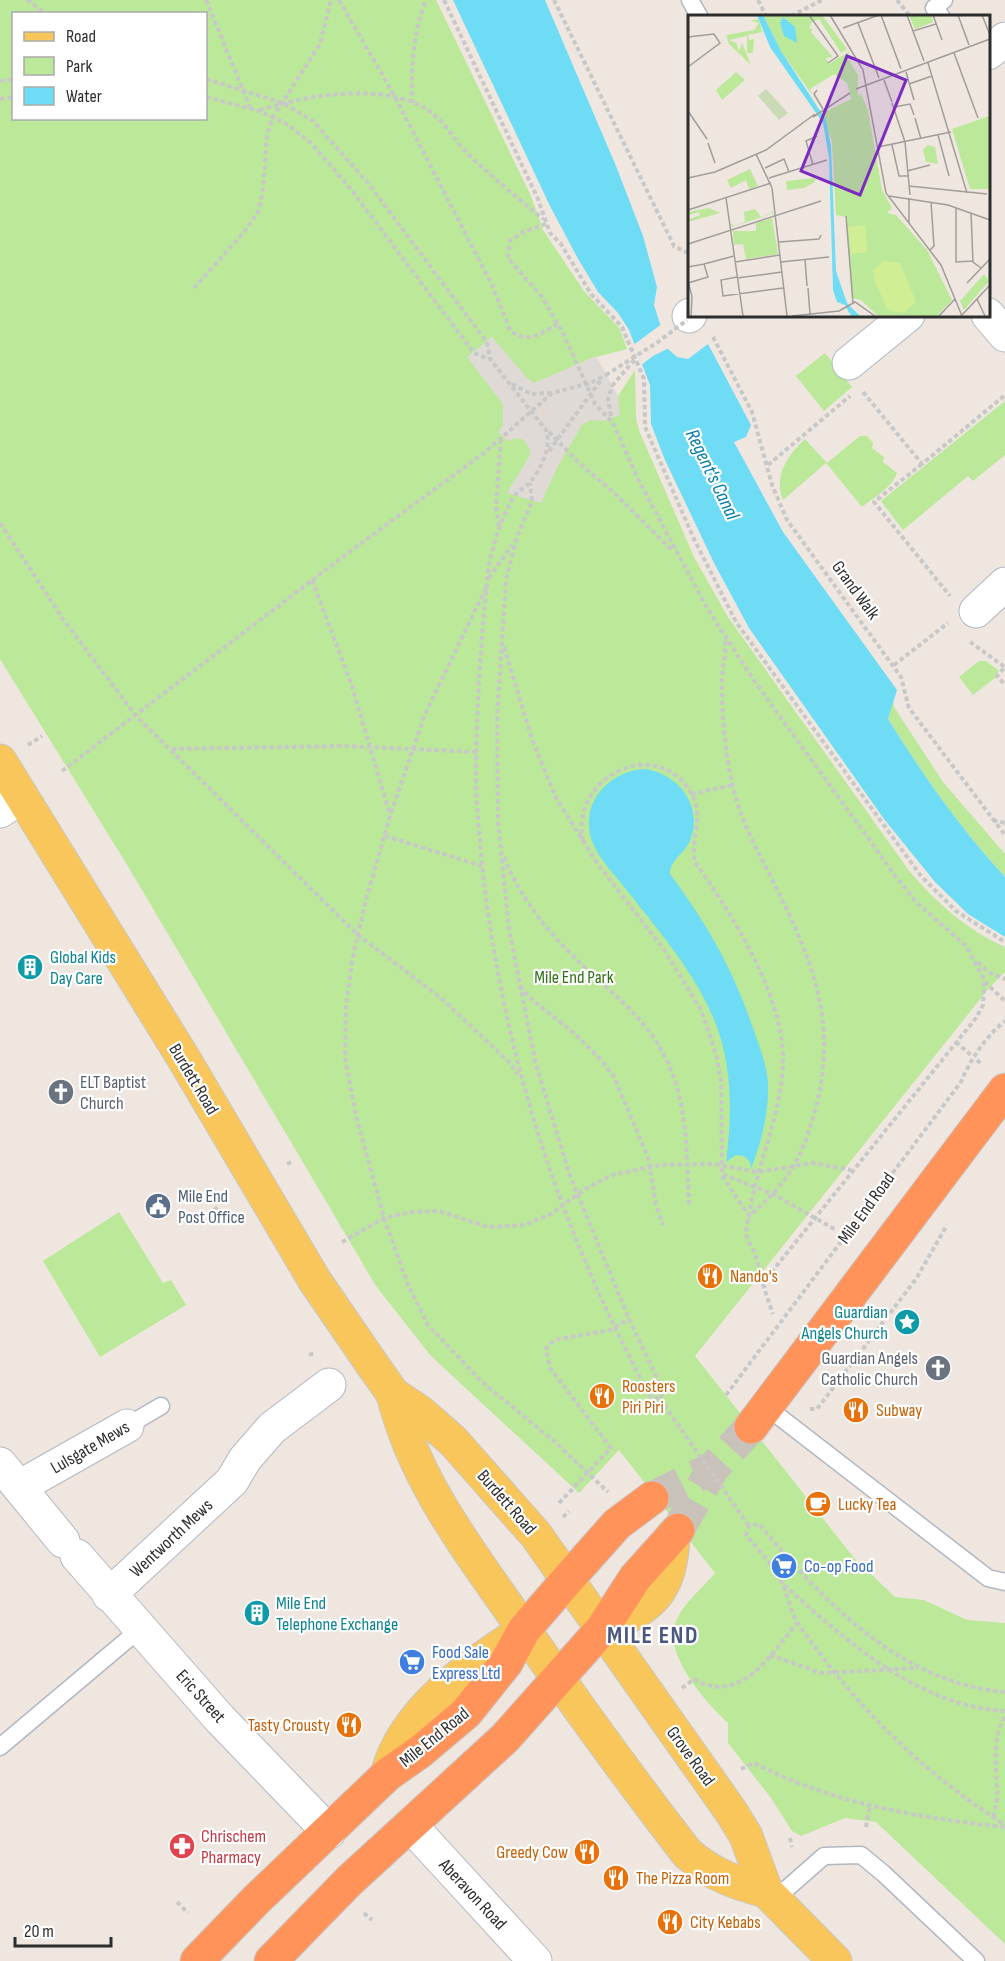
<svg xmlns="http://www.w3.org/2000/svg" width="1005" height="1961" viewBox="0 0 1005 1961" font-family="'Sofia Sans Condensed',sans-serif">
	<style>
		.green { fill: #bbe899; fill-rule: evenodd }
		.plaza { fill: #dfdad6 }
		.water { fill: #6edcf5 }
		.pier { fill: #efe7df }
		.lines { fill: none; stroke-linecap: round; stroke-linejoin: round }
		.highway-tunnel { stroke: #c8c2bb; stroke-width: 33; stroke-dasharray: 33 16; stroke-linecap: butt }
		.lane-casing { stroke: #b3b7c1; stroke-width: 19 }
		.street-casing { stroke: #b3b7c1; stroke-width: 35 }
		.primary-casing { stroke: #c8c8c8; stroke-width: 35 }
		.highway-casing { stroke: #c8c8c8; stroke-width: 35 }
		.path { stroke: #c8c8c8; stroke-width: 4; stroke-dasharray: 4.5 3; stroke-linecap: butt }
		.lane { stroke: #fff; stroke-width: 16 }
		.street { stroke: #fff; stroke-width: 33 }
		.primary { stroke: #f8c65b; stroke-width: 33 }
		.highway { stroke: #ff935a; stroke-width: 33 }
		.path-bridge { stroke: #c8c8c8; stroke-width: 4; stroke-dasharray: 4.5 3; stroke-linecap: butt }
		.labels { text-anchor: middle; stroke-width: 4.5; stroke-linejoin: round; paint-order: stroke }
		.street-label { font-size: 18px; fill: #2d2d2d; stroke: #fff }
		.culture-label { font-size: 18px; fill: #0d838f; stroke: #fff; text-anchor: start }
		.park-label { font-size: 18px; fill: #317017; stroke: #fff }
		.worship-label { font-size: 18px; fill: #5b616d; stroke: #fff; text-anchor: start }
		.service-label { font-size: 18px; fill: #4e5e75; stroke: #fff; text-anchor: start }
		.food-label { font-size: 18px; fill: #c56008; stroke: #fff; text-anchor: start }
		.shop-label { font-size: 18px; fill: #366cbe; stroke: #fff; text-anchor: start }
		.health-label { font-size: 18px; fill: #be3a42; stroke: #fff; text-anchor: start }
		.water-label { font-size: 20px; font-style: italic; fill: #077da7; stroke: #fff }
		.district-label { font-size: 24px; font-weight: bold; letter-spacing: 1.5px; fill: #4a5881; stroke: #fff }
		.inset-road { fill: none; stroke: #a19d98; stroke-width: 1.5 }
		.view { fill: #7b2cbf; fill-opacity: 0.15; stroke: #7b2cbf; stroke-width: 3 }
		.inset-edge { fill: none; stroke: #2d2d2d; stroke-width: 3 }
	</style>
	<rect width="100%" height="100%" fill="#efe7df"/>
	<g class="green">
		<path d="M 0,0 L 436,0 L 531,196 L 543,230 L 584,291 L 620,329 L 627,349 L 596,357 L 618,396 L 635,370 L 636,419 L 640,433 L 695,559 L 728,617 L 910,872 C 937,903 967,930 1005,947 L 1005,972 L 989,988 L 695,1356 L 854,1558 L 895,1597 L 924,1600 L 967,1620 L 1005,1623 L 1005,1944 L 876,1822 L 845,1818 L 801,1836 L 792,1831 L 771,1798 L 728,1743 L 728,1723 C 706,1703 664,1655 675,1624 C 682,1604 701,1590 715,1573 L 619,1450 L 579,1493 L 431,1356 L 376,1286 L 129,868 L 0,659 ZM 14,14 L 206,14 L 206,118 L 14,118 Z"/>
		<polygon points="825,353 852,387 824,411 796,376"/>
		<polygon points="1005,401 1005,455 973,481 968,476 903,530 881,501"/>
		<path d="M 860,436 L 867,436 L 873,443 L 872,448 L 884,457 L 883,462 L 897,473 C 893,487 873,498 862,507 L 826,463 L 783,500 C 773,477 788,454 805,439 L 827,463 Z"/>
		<polygon points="979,661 986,661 999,671 995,678 973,695 959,677"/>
		<path d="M 893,701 L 894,707 L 943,782 L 1005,854 L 1005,877 C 959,827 923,775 888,719 Z"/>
		<polygon points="119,1212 163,1283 171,1280 186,1305 100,1357 43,1261"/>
	</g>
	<polygon class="plaza" points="492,337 527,378 534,383 596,356 618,396 620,415 605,421 590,420 582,425 558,466 541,503 507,493 529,457 530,450 524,440 517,438 508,441 498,432 503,425 503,404 467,357"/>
	<g class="water">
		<path d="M 453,0 L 545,0 L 616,166 L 643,236 L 657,287 L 654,305 L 668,349 L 677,357 L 688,359 L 708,344 L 751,425 L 746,437 L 734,442 L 783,532 L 897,690 L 888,719 C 923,775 959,827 1005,877 L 1005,937 L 968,914 L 935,882 L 884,819 L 749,628 L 714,563 L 665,460 L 651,424 L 650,385 L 629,330 L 618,313 L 598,292 L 577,257 L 550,206 Z"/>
		<path d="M 645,769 C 680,774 705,809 689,843 C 683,854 669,862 670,874 C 709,927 733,969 754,1031 C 760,1048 767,1066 768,1084 C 769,1113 761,1143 751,1169 L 750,1162 L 744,1156 L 736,1155 L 726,1162 C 732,1116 733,1067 715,1022 C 696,974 661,934 629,893 C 617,877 599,860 592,841 C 579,804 608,771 645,769 Z"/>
	</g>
	<polygon class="pier" points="663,323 671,347 653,356 640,366 632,346"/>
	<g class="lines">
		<g class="highway-tunnel">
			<polyline points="652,1498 713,1468"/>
			<polyline points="678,1530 713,1468 751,1427"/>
		</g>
		<defs>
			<g id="lane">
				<polyline points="690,0 699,16"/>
				<polyline points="941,16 934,8 944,0"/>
				<polyline points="768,1408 988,1578 1005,1582"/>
				<polyline points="127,1426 161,1406"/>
				<polyline points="0,1747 140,1629"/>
				<polyline points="774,1900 824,1856 861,1855 884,1874 976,1961"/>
			</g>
			<g id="street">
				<polyline points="988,53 1005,39"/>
				<polyline points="988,315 1005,335"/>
				<polyline points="689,316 690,315"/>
				<polyline points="849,363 908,315"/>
				<polyline points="976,611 1005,584"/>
				<polyline points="0,811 22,797"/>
				<polyline points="0,1464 63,1541"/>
				<polyline points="19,1487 127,1426"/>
				<polyline points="77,1556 220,1719 329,1832"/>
				<polyline points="109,1595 232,1481 245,1459 272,1428 329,1385"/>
				<polyline points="411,1826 535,1961"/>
			</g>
			<g id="primary">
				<polyline points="0,761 184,1059 315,1281 374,1367 393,1394 420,1412 453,1441 536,1535 732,1813 746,1836 766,1891 835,1961"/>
				<path d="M 393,1394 C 414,1481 470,1552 520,1624 C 574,1702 629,1778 687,1853 C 711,1874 735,1883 766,1891"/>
				<path d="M 602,1629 C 651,1608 672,1592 673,1535"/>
				<path d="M 387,1775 C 403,1710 471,1665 524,1630"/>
			</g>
			<g id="highway">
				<polyline points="751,1427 1005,1090"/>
				<polyline points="197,1961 257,1899 387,1775 421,1751 466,1713 506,1663 524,1630 568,1579 617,1524 652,1498"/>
				<polyline points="271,1961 349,1881 505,1738 602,1629 635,1578 678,1530"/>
			</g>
		</defs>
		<use href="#lane" class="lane-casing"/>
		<use href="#street" class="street-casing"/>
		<use href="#primary" class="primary-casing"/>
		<use href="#highway" class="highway-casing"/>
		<g class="path">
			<polyline points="27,0 46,14"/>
			<polyline points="206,0 250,107"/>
			<path d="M 339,0 L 395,97 L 492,285 L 510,330 C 526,345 543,333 557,324"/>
			<polyline points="444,0 538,199 550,233 561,244 591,294 622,327 644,379 645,427 694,539 736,622 921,876 956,911 1005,942"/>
			<polyline points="554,0 674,246 690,254"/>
			<polyline points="758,0 766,16"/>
			<polyline points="897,0 910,16"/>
			<polyline points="791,16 822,0"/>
			<path d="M 206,79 L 283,103 L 313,121 L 368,183 L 480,333 L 487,342 L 490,359 L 546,430 C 552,447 541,469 530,482 C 525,488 517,491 513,498 C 501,518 494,543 489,565 C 481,636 476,710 476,782 C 477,818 481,854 485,890 C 508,1072 564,1237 651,1398 L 660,1399 L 663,1390 L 629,1319 L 570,1176 L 536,1065 L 509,929 L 498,821 L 497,718 L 506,579 L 517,537 L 532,501 L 530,483"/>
			<polyline points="0,81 14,79"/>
			<polyline points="206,97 259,111 287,124 311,143 350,188 474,353 489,359"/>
			<polyline points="0,99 14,97"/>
			<path d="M 412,103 C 411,69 413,32 426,0"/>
			<path d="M 260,110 C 306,95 382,82 426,109 C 444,119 455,142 470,156 C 493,178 519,199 543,219"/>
			<polyline points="546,224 523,232 510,241 508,258 542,297 563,333 595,404 613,423 639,481 707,608 753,679 894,874 916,902 966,946 986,983 1005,1001"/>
			<polyline points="194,288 244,232 258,212 263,191 267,134 273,117 320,44 331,0"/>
			<polyline points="713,337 752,412 772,485 787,520 901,677 909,708 1005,835"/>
			<polyline points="512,384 531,394 550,393"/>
			<polyline points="863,392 922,464 1005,395"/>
			<polyline points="611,416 608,399 612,386"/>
			<polyline points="549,432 580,464 612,491 673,551"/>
			<polyline points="549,451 601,380"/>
			<polyline points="922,464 874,502 950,596"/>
			<polyline points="768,465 850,396"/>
			<polyline points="0,523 63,619 136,716 358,935 441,998 510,1063 518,1074"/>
			<polyline points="499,526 496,506 501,439"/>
			<polyline points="489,578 512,545"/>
			<polyline points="312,580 352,686 390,815"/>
			<polyline points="486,588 425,714 390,816 365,903 352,962 346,1006 345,1057 356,1116 384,1218 408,1285 428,1325 482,1382 554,1441 608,1492"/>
			<polyline points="970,642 1005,667 997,676 1005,685"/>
			<polyline points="504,647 532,739 556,798 597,863 665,951 701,1010 716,1054 721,1081 722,1174 775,1195 836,1230"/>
			<polyline points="894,665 948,623"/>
			<polyline points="28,745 42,736"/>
			<polyline points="172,749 344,746 477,752"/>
			<polyline points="62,771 348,553 484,453 552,393 590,383 606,375"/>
			<polyline points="691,794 733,785"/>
			<polyline points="993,820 1005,823"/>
			<polyline points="385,836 482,866"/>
			<path d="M 583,841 C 569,773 664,732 694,799 C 703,821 690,841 695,862 C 732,915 780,989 783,1055 C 784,1108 759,1158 750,1210 C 749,1218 745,1229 747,1237 C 748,1244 755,1250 756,1257 C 761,1277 766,1295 773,1314"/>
			<path d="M 504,857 C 518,893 541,923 568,951 C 611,995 656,1020 676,1084 C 688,1123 687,1167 689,1207"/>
			<polyline points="978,962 988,972 1005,979"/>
			<polyline points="520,986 529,997 575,1034 602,1061 614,1077 648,1157 656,1205 663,1225"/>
			<polyline points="956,1042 971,1055"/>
			<polyline points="977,1060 982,1065"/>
			<polyline points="287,1164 293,1161"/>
			<path d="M 722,1176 L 749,1216 C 787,1184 802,1159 815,1111 C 839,1022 812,960 773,881 C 759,853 744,828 736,798 C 726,764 722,721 722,685 C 721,670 727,655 725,640"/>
			<polyline points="214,1210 220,1206"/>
			<polyline points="342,1242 384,1218 411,1212 439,1211 488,1227 524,1225 551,1214 585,1189 612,1175 660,1165 713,1164 758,1172 813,1163 851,1170"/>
			<polyline points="762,1284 976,1018 983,1005 984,982"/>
			<polyline points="309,1355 314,1353"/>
			<path d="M 726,1395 L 961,1082 C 970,1060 986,1036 1005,1021"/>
			<polyline points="810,1409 817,1409 916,1279 947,1225"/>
			<polyline points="559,1503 611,1448 550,1368 546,1349 554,1340 610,1330 629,1319"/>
			<polyline points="563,1517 569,1511"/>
			<path d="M 784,1585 C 846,1640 917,1706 1005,1711"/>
			<polyline points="770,1655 821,1673 918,1668"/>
			<path d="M 682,1688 L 694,1679 C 740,1707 772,1653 797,1623"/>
			<path d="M 1005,1692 C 900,1683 823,1601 759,1524 L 749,1526 L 746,1535 C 759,1550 773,1566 782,1583 C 789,1597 790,1613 799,1625 C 857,1708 920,1770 1005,1825"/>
			<path d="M 741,1769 L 754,1763 C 830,1803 920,1818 1005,1827"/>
			<path d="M 993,1817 C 1005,1785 985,1753 1005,1716"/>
			<polyline points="866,1827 870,1805"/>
			<polyline points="790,1838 792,1847"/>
			<polyline points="177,1902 188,1913"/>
			<polyline points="364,1913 372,1920"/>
		</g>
		<use href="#lane" class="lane"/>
		<use href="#street" class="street"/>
		<use href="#primary" class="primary"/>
		<use href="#highway" class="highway"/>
		<g class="path-bridge">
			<polyline points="606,375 658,342 687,320"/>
			<polyline points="612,386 635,359"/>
			<polyline points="660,1399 749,1526"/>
		</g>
	</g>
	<defs>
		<symbol id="building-disc" viewBox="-11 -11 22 22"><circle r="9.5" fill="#0f9aa8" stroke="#fff"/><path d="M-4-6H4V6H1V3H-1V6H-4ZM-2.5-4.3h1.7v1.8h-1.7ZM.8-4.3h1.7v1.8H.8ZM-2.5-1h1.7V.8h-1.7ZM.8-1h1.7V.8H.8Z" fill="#fff"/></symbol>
		<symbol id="church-disc" viewBox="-11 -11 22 22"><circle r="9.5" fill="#6b7280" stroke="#fff"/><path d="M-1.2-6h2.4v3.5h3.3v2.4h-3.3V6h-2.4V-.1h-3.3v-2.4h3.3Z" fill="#fff"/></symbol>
		<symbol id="civic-disc" viewBox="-11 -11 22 22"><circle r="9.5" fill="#5c6f8a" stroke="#fff"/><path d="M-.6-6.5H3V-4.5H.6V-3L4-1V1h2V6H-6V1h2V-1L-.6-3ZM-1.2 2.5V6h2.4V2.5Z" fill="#fff"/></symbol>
		<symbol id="restaurant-disc" viewBox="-11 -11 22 22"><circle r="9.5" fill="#e8710a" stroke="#fff"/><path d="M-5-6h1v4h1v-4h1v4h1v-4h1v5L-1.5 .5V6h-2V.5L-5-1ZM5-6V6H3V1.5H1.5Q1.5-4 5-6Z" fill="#fff"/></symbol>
		<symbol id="sight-disc" viewBox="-11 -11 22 22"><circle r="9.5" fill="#0f9aa8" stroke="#fff"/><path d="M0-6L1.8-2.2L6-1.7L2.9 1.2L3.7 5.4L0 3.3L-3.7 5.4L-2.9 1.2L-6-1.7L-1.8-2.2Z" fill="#fff"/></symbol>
		<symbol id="cafe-disc" viewBox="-11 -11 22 22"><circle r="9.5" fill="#e8710a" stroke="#fff"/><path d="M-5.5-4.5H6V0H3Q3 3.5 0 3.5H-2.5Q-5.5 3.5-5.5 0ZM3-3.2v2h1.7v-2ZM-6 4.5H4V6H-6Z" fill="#fff"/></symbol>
		<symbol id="supermarket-disc" viewBox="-11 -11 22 22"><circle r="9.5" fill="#3f7fe0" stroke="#fff"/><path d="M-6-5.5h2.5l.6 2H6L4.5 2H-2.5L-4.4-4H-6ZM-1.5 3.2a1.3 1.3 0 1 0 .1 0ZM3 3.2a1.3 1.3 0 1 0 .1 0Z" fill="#fff"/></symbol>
		<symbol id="pharmacy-disc" viewBox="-11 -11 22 22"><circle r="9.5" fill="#e0444e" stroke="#fff"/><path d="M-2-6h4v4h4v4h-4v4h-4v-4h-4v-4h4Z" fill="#fff"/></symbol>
	</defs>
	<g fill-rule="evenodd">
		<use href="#building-disc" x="15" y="952" width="30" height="30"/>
		<use href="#church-disc" x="46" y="1077" width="30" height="30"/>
		<use href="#civic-disc" x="143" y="1191" width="30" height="30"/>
		<use href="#restaurant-disc" x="695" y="1261" width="30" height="30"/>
		<use href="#sight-disc" x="892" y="1307" width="30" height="30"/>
		<use href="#church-disc" x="923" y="1353" width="30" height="30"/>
		<use href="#restaurant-disc" x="587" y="1381" width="30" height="30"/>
		<use href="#restaurant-disc" x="841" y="1395" width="30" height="30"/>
		<use href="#cafe-disc" x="803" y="1489" width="30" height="30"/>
		<use href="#supermarket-disc" x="769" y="1551" width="30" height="30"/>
		<use href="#building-disc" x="242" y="1598" width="30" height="30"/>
		<use href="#supermarket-disc" x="397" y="1647" width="30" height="30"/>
		<use href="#restaurant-disc" x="334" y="1710" width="30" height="30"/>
		<use href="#pharmacy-disc" x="167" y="1831" width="30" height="30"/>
		<use href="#restaurant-disc" x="572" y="1837" width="30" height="30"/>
		<use href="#restaurant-disc" x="601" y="1863" width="30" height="30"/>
		<use href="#restaurant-disc" x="655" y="1907" width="30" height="30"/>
	</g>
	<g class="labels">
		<g class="street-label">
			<text transform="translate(856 590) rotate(54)" y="6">Grand Walk</text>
			<text transform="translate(194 1079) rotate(59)" y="6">Burdett Road</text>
			<text transform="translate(866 1208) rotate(-54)" y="6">Mile End Road</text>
			<text transform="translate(90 1447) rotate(-30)" y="6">Lulsgate Mews</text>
			<text transform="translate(507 1502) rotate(49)" y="6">Burdett Road</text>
			<text transform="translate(171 1538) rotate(-43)" y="6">Wentworth Mews</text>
			<text transform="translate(201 1696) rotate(48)" y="6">Eric Street</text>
			<text transform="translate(434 1737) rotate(-39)" y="6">Mile End Road</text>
			<text transform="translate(691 1756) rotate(54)" y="6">Grove Road</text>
			<text transform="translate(473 1894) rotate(47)" y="6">Aberavon Road</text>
		</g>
		<g class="culture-label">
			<text x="50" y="963">Global Kids<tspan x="50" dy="21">Day Care</tspan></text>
			<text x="888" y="1318" text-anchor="end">Guardian<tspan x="888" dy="21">Angels Church</tspan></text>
			<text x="276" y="1609">Mile End<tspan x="276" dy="21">Telephone Exchange</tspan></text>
		</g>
		<g class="park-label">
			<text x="574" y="983">Mile End Park</text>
		</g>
		<g class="worship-label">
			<text x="80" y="1088">ELT Baptist<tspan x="80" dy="21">Church</tspan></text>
			<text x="918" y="1364" text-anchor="end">Guardian Angels<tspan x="918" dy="21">Catholic Church</tspan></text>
		</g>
		<g class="service-label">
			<text x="178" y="1202">Mile End<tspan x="178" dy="21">Post Office</tspan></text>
		</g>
		<g class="food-label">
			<text x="730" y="1282">Nando's</text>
			<text x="622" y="1392">Roosters<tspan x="622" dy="21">Piri Piri</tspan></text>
			<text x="876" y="1416">Subway</text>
			<text x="838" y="1510">Lucky Tea</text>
			<text x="330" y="1731" text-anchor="end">Tasty Crousty</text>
			<text x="568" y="1858" text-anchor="end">Greedy Cow</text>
			<text x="636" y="1884">The Pizza Room</text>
			<text x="690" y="1928">City Kebabs</text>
		</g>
		<g class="shop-label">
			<text x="804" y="1572">Co-op Food</text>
			<text x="432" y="1658">Food Sale<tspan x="432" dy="21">Express Ltd</tspan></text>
		</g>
		<g class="health-label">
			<text x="201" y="1842">Chrischem<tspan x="201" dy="21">Pharmacy</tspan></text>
		</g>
		<g class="water-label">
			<text transform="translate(713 474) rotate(64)" y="7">Regent's Canal</text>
		</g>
		<g class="district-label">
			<text x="653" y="1643">MILE END</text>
		</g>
	</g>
	<g transform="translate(688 15)">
		<rect width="302" height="302" fill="#efe7df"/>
		<path d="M 75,0 L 134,0 L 159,34 L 153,38 L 131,4 L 124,7 L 121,14 L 125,14 L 123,17 L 145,42 L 138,43 L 141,49 L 162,36 L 159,42 L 170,60 L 170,80 L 173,79 L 180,95 L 194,175 L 204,193 L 199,198 L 208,200 L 239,235 L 264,285 L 249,301 L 190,301 L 173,285 L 164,283 L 158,202 L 148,200 L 144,126 L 133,99 L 163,84 L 159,68 L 146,59 L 122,74 L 125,81 L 93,36 ZM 221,0 L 243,0 L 245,7 L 227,14 ZM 70,4 L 72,8 L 74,17 L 60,20 L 61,25 L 66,24 L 65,38 L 59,38 L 59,21 L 41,25 L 48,28 L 51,36 L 54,28 L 63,50 L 41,29 L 38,20 L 66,15 L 71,8 L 62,6 ZM 48,57 L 57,65 L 34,85 L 28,75 ZM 301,101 L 301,174 L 282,174 L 264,114 ZM 240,130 L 247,132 L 250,149 L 238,147 L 235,135 ZM 62,154 L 70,171 L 61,174 L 58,165 L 43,173 L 39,165 ZM 127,163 L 127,167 L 116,173 L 99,175 L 98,166 ZM 21,193 L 32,198 L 0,207 L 0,200 L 2,204 L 12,200 L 11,197 L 1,200 L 0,197 ZM 67,194 L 73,202 L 84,198 L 83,195 L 86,198 L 44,212 L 43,208 L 46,211 L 57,207 L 56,197 ZM 84,203 L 90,239 L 58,244 L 55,229 L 46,230 L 45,216 L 68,216 L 68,208 ZM 296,259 L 301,266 L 276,295 L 272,286 Z" fill="#bbe899"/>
		<path d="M 78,74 L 100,98 L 91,105 L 70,81 Z" fill="#cadab5"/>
		<path d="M 177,210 L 179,237 L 163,239 L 160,212 ZM 196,246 L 212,248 L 228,287 L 216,298 L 200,295 L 186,265 L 185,255 Z" fill="#d0ef95"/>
		<path d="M 69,0 L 75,0 L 93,36 L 138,105 L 143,131 L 148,256 L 159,288 L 172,301 L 163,301 L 157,290 L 149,287 L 145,275 L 141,143 L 135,108 L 82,32 ZM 95,2 L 107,12 L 109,28 L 96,21 L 92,8 Z" fill="#6edcf5"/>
		<path class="inset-road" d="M 121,0 L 150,41 L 140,48M 142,0 L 175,55 L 198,178 L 253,250 L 274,301M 193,0 L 213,54M 219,0 L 236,46M 245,0 L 254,25M 270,0 L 281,30M 294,0 L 302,20M 170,8 L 191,63M 155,13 L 191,0M 225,16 L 248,9M 0,22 L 26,19 L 32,28 L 0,52M 266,38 L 290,103M 240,48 L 279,178M 218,57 L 226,85M 196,65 L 204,87M 221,69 L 244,61M 168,74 L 302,24M 129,75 L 126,79 L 135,94M 204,88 L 217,127 L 222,180M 206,92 L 222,89 L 226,100M 0,96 L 19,124M 125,102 L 162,78M 227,103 L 233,124M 250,120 L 261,161M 20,128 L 27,148M 204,130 L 211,161 L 220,161M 190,132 L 263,117M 68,139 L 84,173 L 99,301M 125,150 L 118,126 L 129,121M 77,153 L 96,144 L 101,157M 219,156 L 242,150M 0,163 L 27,157 L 78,135 L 127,99M 81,163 L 139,145M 221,171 L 299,179M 201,181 L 260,190 L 302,205M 38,183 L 55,301M 268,193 L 268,247 L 285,246M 0,195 L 83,168M 283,198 L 285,247 L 293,253M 158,201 L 165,288M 221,208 L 221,183M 91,227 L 131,224 L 133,220M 0,229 L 133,186M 242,235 L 246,231 L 243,187M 117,244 L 119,271M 47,247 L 92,240M 93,247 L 141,242M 16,249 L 46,241M 0,252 L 16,249 L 20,262 L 0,268M 49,262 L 33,265 L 35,281 L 95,273M 49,263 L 94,257M 0,267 L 4,281 L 3,301M 279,268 L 302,244M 120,273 L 122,299M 289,284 L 297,301M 274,300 L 302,270M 104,301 L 151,296 L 167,287 L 187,301M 251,301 L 267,284"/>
		<path class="view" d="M 159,41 L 218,65 L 172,180 L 113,156 Z"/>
		<rect width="302" height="302" class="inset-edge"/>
	</g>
	<rect x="12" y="12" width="195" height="108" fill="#ffffff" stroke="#ababab" stroke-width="1.5"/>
	<rect x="24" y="32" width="30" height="9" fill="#f8c65b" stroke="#ababab" stroke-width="1.5"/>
	<text x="66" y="42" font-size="18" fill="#2d2d2d">Road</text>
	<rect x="24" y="57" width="30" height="18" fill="#bbe899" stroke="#ababab" stroke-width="1.5"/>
	<text x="66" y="72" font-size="18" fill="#2d2d2d">Park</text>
	<rect x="24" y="87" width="30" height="18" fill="#6edcf5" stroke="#ababab" stroke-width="1.5"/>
	<text x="66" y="102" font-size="18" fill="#2d2d2d">Water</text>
	<path d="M15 1937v9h96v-9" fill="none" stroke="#2d2d2d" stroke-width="3"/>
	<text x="24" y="1937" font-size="18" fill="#2d2d2d" stroke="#ffffff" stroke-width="4.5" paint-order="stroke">20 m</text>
</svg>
